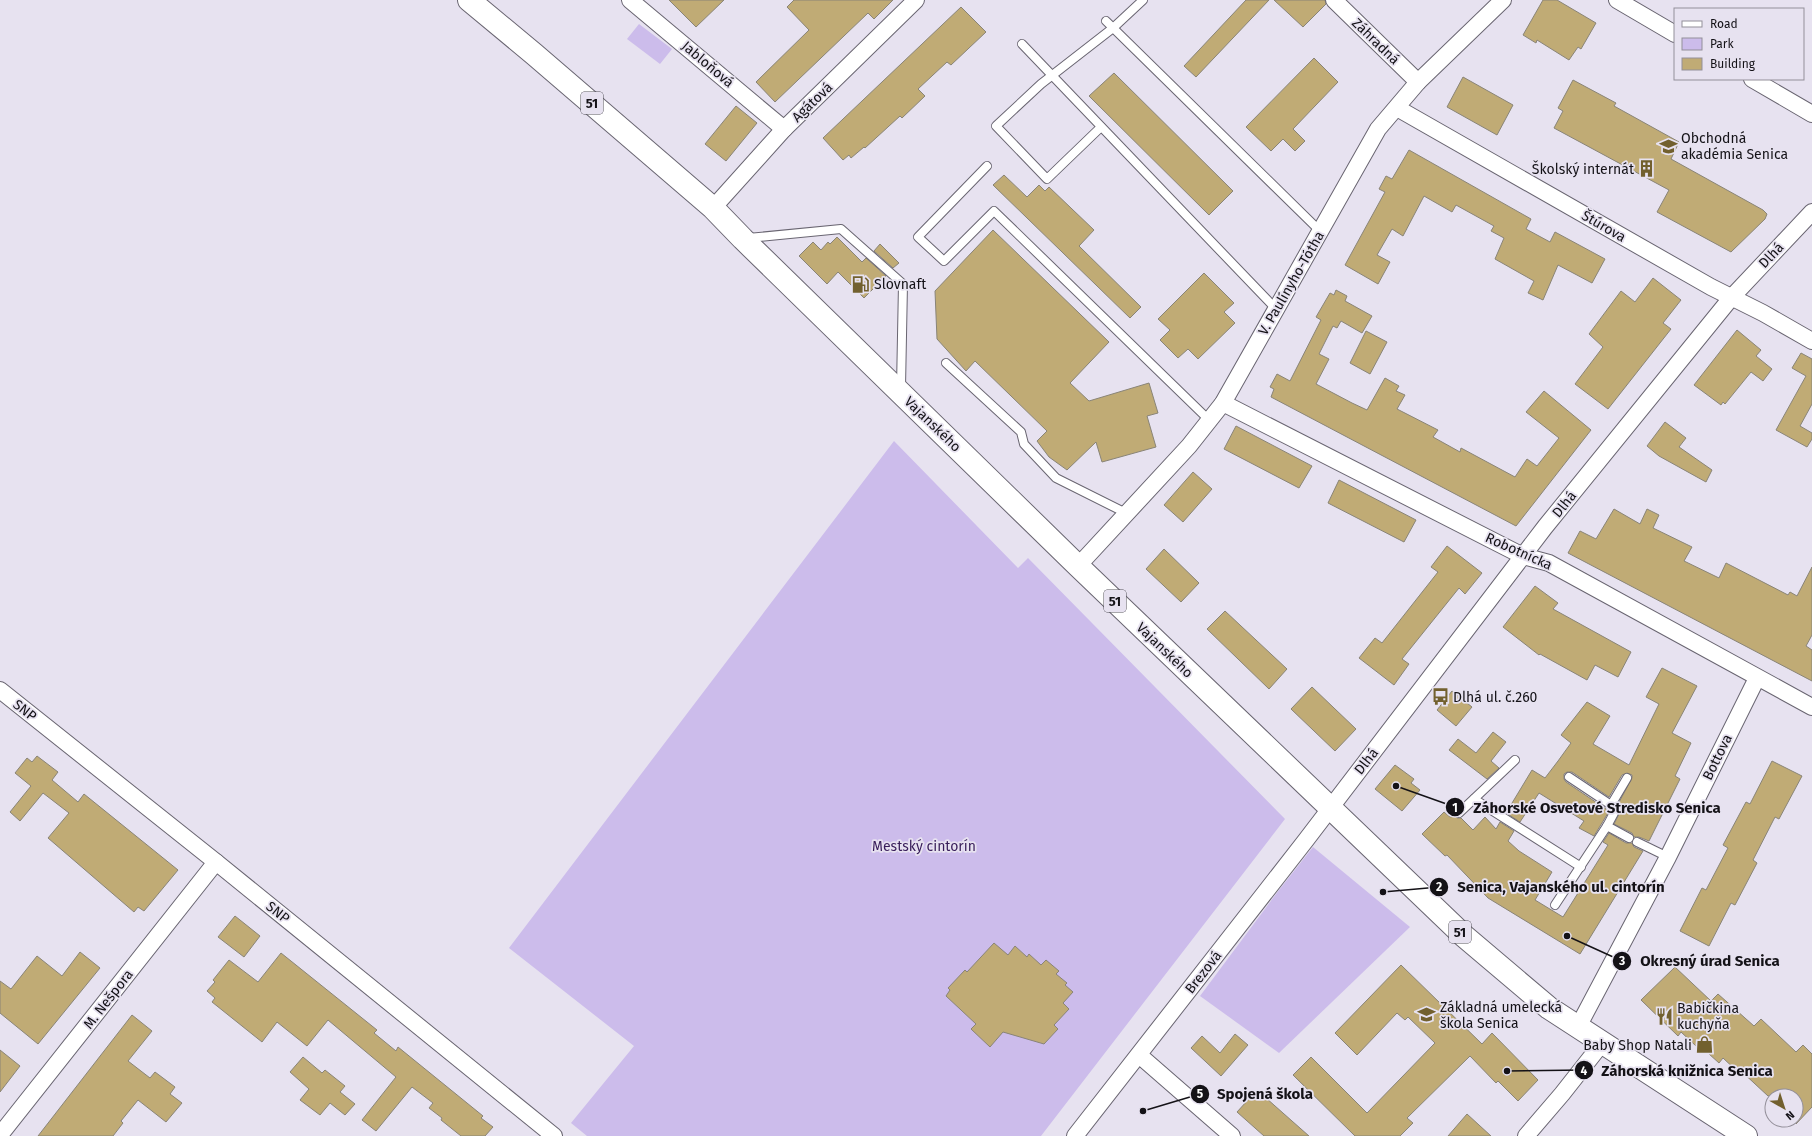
<svg xmlns="http://www.w3.org/2000/svg" width="1812" height="1136" viewBox="0 0 1812 1136" font-family="'Fira Sans',sans-serif">
	<style>
		.green { fill: #ccbceb }
		.building { fill: #c0ab75; stroke: #898477 }
		.lines { fill: none; stroke-linecap: round; stroke-linejoin: round }
		.lane-casing { stroke: #696571; stroke-width: 10 }
		.street-casing { stroke: #696571; stroke-width: 18 }
		.primary-casing { stroke: #696571; stroke-width: 24 }
		.lane { stroke: #fff; stroke-width: 8 }
		.street { stroke: #fff; stroke-width: 16 }
		.primary { stroke: #fff; stroke-width: 22 }
		.labels { text-anchor: middle; stroke-width: 3.5; stroke-linejoin: round; paint-order: stroke }
		.shield { fill: #e7e2f0; stroke: #535058; stroke-width: 1 }
		.shield-label { font-size: 13px; font-weight: bold; fill: #141217 }
		.street-label { font-size: 14px; fill: #141217; stroke: #e7e2f0 }
		.poi-label { font-size: 14px; fill: #141217; stroke: #e7e2f0; text-anchor: start }
		.park-label { font-size: 14px; fill: #381d5a; stroke: #e7e2f0 }
		.leader { fill: none; stroke: #141217; stroke-width: 1.5 }
		.callout-dot { fill: #141217; stroke: #e7e2f0; stroke-width: 1.5 }
		.mark-label { font-size: 12px; text-anchor: middle; font-weight: bold; fill: #fff }
		.callout-label { font-size: 15px; text-anchor: middle; font-weight: bold; fill: #141217; stroke: #e7e2f0; stroke-width: 3.5; stroke-linejoin: round; paint-order: stroke }
	</style>
	<rect width="100%" height="100%" fill="#e7e2f0"/>
	<g class="green">
		<polygon points="639,24 672,49 660,64 627,39"/>
		<polygon points="894,441 1018,568 1028,558 1285,819 1041,1136 587,1136 571,1123 634,1046 509,948"/>
		<polygon points="1313,847 1410,927 1279,1053 1200,996 1279,890"/>
	</g>
	<g class="building">
		<polygon points="669,0 724,0 696,27"/>
		<polygon points="794,0 893,0 874,19 868,13 775,102 756,82 809,30 787,7"/>
		<polygon points="1246,0 1269,0 1196,77 1184,66"/>
		<polygon points="1274,0 1325,0 1326,4 1303,27"/>
		<polygon points="1543,0 1557,0 1596,23 1581,49 1578,47 1569,60 1537,40 1536,43 1523,35"/>
		<polygon points="961,7 986,32 951,65 947,62 918,89 925,96 902,118 900,116 865,148 864,147 851,158 849,155 843,160 823,138"/>
		<polygon points="1314,58 1338,82 1293,129 1305,141 1295,151 1283,139 1271,151 1246,127"/>
		<polygon points="1114,73 1233,191 1209,215 1089,96"/>
		<polygon points="1463,77 1513,105 1497,135 1447,107"/>
		<polygon points="1573,80 1616,103 1614,106 1679,142 1671,159 1763,210 1767,214 1765,219 1731,252 1657,212 1669,190 1554,128 1563,111 1558,108"/>
		<polygon points="736,106 757,123 726,161 705,144"/>
		<polygon points="1409,150 1531,219 1526,229 1550,242 1555,232 1605,259 1592,283 1558,265 1543,300 1528,293 1534,281 1495,259 1504,238 1491,231 1494,226 1456,205 1452,212 1424,196 1403,236 1392,229 1377,255 1390,262 1378,284 1345,265 1385,192 1379,189 1386,176 1392,179"/>
		<polygon points="1004,175 1027,197 1039,185 1045,191 1049,187 1094,230 1079,246 1141,307 1130,318 993,185"/>
		<polygon points="993,230 1109,342 1070,383 1089,401 1149,383 1158,413 1147,416 1156,447 1102,462 1096,442 1067,470 1049,457 1037,441 1047,431 975,361 966,371 937,339 935,291"/>
		<polygon points="837,237 862,262 866,258 886,276 864,298 838,272 827,284 799,256 813,242 821,250 828,242 830,244"/>
		<polygon points="880,244 899,263 893,268 874,251"/>
		<polygon points="1204,273 1234,303 1224,312 1235,323 1198,359 1188,349 1178,358 1160,340 1170,330 1158,319"/>
		<polygon points="1653,278 1681,300 1663,323 1671,329 1608,409 1575,384 1603,347 1589,334 1621,291 1635,302"/>
		<polygon points="1336,290 1347,296 1345,301 1372,316 1362,333 1341,321 1337,328 1333,326 1319,354 1329,359 1316,384 1352,403 1367,410 1385,378 1399,386 1396,391 1405,395 1397,409 1438,430 1433,437 1460,452 1461,448 1515,477 1527,459 1537,466 1559,438 1526,412 1544,391 1591,430 1516,526 1271,397 1274,389 1270,387 1277,374 1290,381 1321,320 1316,317 1330,293 1334,295"/>
		<polygon points="1737,330 1761,350 1756,356 1772,369 1763,381 1751,372 1725,404 1723,402 1721,405 1694,385"/>
		<polygon points="1366,331 1387,342 1370,374 1350,363"/>
		<polygon points="1801,353 1812,359 1812,404 1800,426 1812,433 1812,439 1807,447 1776,430 1806,376 1792,368"/>
		<polygon points="1665,422 1686,438 1679,447 1712,470 1706,482 1659,456 1647,446"/>
		<polygon points="1236,426 1312,466 1299,488 1224,449"/>
		<polygon points="1193,472 1212,489 1183,522 1164,505"/>
		<polygon points="1339,480 1416,520 1404,542 1328,503"/>
		<polygon points="1614,509 1640,524 1647,509 1659,515 1653,528 1692,547 1684,561 1719,578 1726,563 1788,595 1790,592 1797,596 1812,567 1812,635 1806,646 1812,650 1812,681 1568,553 1580,531 1596,539"/>
		<polygon points="1447,546 1482,573 1465,594 1459,588 1402,659 1409,664 1394,685 1359,658 1375,638 1382,643 1438,572 1431,567"/>
		<polygon points="1164,549 1199,583 1181,602 1146,569"/>
		<polygon points="1535,586 1558,603 1553,609 1631,652 1618,677 1595,665 1587,680 1540,654 1539,655 1503,627"/>
		<polygon points="1225,611 1287,669 1269,689 1207,629"/>
		<polygon points="1662,668 1697,686 1672,733 1691,743 1675,776 1680,779 1649,841 1639,837 1634,837 1632,833 1614,824 1619,814 1617,806 1632,778 1632,775 1627,773 1622,775 1609,797 1572,772 1567,772 1564,774 1564,779 1566,782 1606,809 1608,813 1594,836 1579,828 1584,821 1539,793 1520,822 1506,813 1532,770 1545,778 1558,761 1571,743 1561,735 1587,702 1610,716 1593,744 1629,765 1659,704 1646,697"/>
		<polygon points="1312,687 1356,729 1335,751 1291,709"/>
		<polygon points="1452,691 1472,707 1456,726 1437,710"/>
		<polygon points="1493,732 1506,742 1491,761 1499,768 1487,779 1449,750 1458,739 1476,753"/>
		<polygon points="37,756 58,772 52,780 78,802 84,794 178,870 144,911 138,907 134,912 48,838 69,813 43,793 20,821 10,812 31,786 15,773 27,758 32,762"/>
		<polygon points="1772,761 1802,776 1779,819 1775,817 1753,860 1757,863 1735,905 1731,903 1709,946 1680,931 1702,888 1706,890 1728,848 1723,845 1746,802 1750,804"/>
		<polygon points="1395,765 1414,779 1411,783 1420,790 1402,811 1375,789"/>
		<polygon points="1444,812 1450,817 1455,816 1457,818 1461,818 1473,830 1485,817 1496,829 1500,822 1514,831 1508,841 1519,851 1552,872 1535,900 1563,917 1608,845 1603,842 1609,833 1626,843 1632,843 1634,847 1643,851 1580,954 1488,898 1447,855 1445,856 1422,834"/>
		<polygon points="235,916 260,936 244,957 218,937"/>
		<polygon points="994,943 1008,955 1015,946 1027,957 1029,954 1041,965 1046,960 1059,971 1056,974 1067,983 1065,985 1073,992 1063,1003 1069,1009 1054,1025 1058,1029 1044,1044 1003,1032 990,1047 971,1029 976,1024 946,996 950,990 948,988 965,970 967,972"/>
		<polygon points="80,952 100,968 38,1044 0,1013 0,981 11,989 37,956 62,976"/>
		<polygon points="281,953 377,1030 374,1033 396,1051 398,1047 483,1116 481,1118 493,1127 485,1136 461,1136 441,1120 442,1118 429,1108 433,1103 412,1087 376,1131 362,1120 396,1077 328,1020 307,1046 277,1022 262,1042 212,1002 215,998 207,991 215,982 213,980 229,960 258,982"/>
		<polygon points="1401,965 1482,1044 1492,1033 1538,1080 1518,1101 1498,1081 1496,1083 1470,1056 1407,1118 1413,1123 1400,1136 1355,1136 1293,1075 1311,1057 1367,1113 1435,1043 1408,1017 1405,1020 1397,1013 1357,1055 1335,1033"/>
		<polygon points="1675,967 1711,1001 1718,994 1754,1026 1761,1019 1796,1052 1803,1045 1812,1054 1812,1107 1796,1124 1796,1096 1768,1096 1740,1070 1738,1072 1723,1058 1719,1063 1698,1044 1696,1046 1681,1032 1678,1036 1641,1000"/>
		<polygon points="132,1015 152,1031 128,1061 150,1078 155,1072 175,1087 170,1094 182,1103 166,1122 138,1100 121,1121 123,1123 113,1136 38,1136"/>
		<polygon points="1235,1034 1248,1045 1221,1076 1191,1048 1202,1036 1220,1053"/>
		<polygon points="0,1050 20,1066 0,1092"/>
		<polygon points="303,1057 322,1073 325,1070 345,1086 340,1092 355,1104 345,1115 330,1103 320,1115 300,1100 309,1089 290,1072"/>
		<polygon points="1257,1090 1292,1121 1309,1136 1264,1136 1237,1112"/>
		<polygon points="1467,1114 1491,1136 1448,1136"/>
	</g>
	<g class="lines">
		<defs>
			<g id="lane">
				<polyline points="1106,21 1320,231"/>
				<polyline points="1022,44 1276,309"/>
				<polyline points="1101,127 1047,179 996,126 1041,84 1113,28 1143,0"/>
				<polyline points="987,166 918,237 944,261 994,211 1209,420"/>
				<polyline points="748,238 841,229 903,284 901,387"/>
				<polyline points="946,363 1021,432 1024,444 1056,478 1128,514"/>
				<polyline points="1569,777 1611,805"/>
				<polyline points="1474,799 1581,867"/>
				<polyline points="1459,813 1515,760"/>
				<polyline points="1607,826 1614,813 1611,805 1627,778"/>
				<polyline points="1637,842 1668,857"/>
				<polyline points="1555,905 1607,826 1629,838"/>
			</g>
			<g id="street">
				<polyline points="630,0 784,129"/>
				<polyline points="1334,0 1418,82"/>
				<polyline points="1617,0 1675,34"/>
				<polyline points="1752,79 1812,114"/>
				<polyline points="1397,108 1711,287 1763,313 1812,341"/>
				<polyline points="713,208 784,129 916,0"/>
				<polyline points="1223,403 1523,556 1549,563 1812,707"/>
				<polyline points="1078,566 1189,446 1223,403 1378,129 1418,82 1503,0"/>
				<polyline points="0,690 216,862 554,1136"/>
				<polyline points="1578,1027 1668,857 1757,678"/>
				<polyline points="1139,1055 1232,1136"/>
				<polyline points="0,1135 216,862"/>
				<polyline points="1075,1136 1306,840 1545,527 1731,298 1812,212"/>
				<polyline points="1526,1136 1562,1094 1603,1042"/>
			</g>
			<polyline id="primary" points="469,0 534,54 713,208 743,239 1078,566 1464,936 1549,1008 1746,1136"/>
		</defs>
		<use href="#lane" class="lane-casing"/>
		<use href="#street" class="street-casing"/>
		<use href="#primary" class="primary-casing"/>
		<use href="#lane" class="lane"/>
		<use href="#street" class="street"/>
		<use href="#primary" class="primary"/>
	</g>
	<defs>
		<symbol id="school-bare" viewBox="-9 -9 18 18"><path d="M0-5L7-2L0 1L-7-2ZM-4 1L0 2.5L4 1V4Q0 6-4 4Z" fill="#72602e" stroke="#e7e2f0" stroke-width="2.5" paint-order="stroke"/></symbol>
		<symbol id="building-bare" viewBox="-9 -9 18 18"><path d="M-4-6H4V6H1V3H-1V6H-4ZM-2.5-4.3h1.7v1.8h-1.7ZM.8-4.3h1.7v1.8H.8ZM-2.5-1h1.7V.8h-1.7ZM.8-1h1.7V.8H.8Z" fill="#72602e" stroke="#e7e2f0" stroke-width="2.5" paint-order="stroke"/></symbol>
		<symbol id="fuel-bare" viewBox="-9 -9 18 18"><path d="M-5.5-6h7V0h2V4h1.3V-2.5L3-4.5l.8-.8L6-3V5H2.5V1h-1V6h-7ZM-4.2-4.7v3.2H.2V-4.7Z" fill="#72602e" stroke="#e7e2f0" stroke-width="2.5" paint-order="stroke"/></symbol>
		<symbol id="bus-bare" viewBox="-9 -9 18 18"><path d="M-5-6H5V4H4V6H2V4H-2V6H-4V4H-5ZM-3.5-4V0h7V-4ZM-3.5 1.2v1.5H-2V1.2ZM2 1.2v1.5H3.5V1.2Z" fill="#72602e" stroke="#e7e2f0" stroke-width="2.5" paint-order="stroke"/></symbol>
		<symbol id="restaurant-bare" viewBox="-9 -9 18 18"><path d="M-5-6h1v4h1v-4h1v4h1v-4h1v5L-1.5 .5V6h-2V.5L-5-1ZM5-6V6H3V1.5H1.5Q1.5-4 5-6Z" fill="#72602e" stroke="#e7e2f0" stroke-width="2.5" paint-order="stroke"/></symbol>
		<symbol id="shop-bare" viewBox="-9 -9 18 18"><path d="M-5-2.5h2.3a2.7 3.5 0 0 1 5.4 0H5L5.5 6h-11ZM-1.5-2.5h3a1.5 2.3 0 0 0-3 0Z" fill="#72602e" stroke="#e7e2f0" stroke-width="2.5" paint-order="stroke"/></symbol>
	</defs>
	<g fill-rule="evenodd">
		<use href="#school-bare" x="1656" y="134" width="25" height="25"/>
		<use href="#building-bare" x="1634" y="156" width="25" height="25"/>
		<use href="#fuel-bare" x="848" y="272" width="25" height="25"/>
		<use href="#bus-bare" x="1428" y="684" width="25" height="25"/>
		<use href="#school-bare" x="1414" y="1002" width="25" height="25"/>
		<use href="#restaurant-bare" x="1652" y="1004" width="25" height="25"/>
		<use href="#shop-bare" x="1692" y="1032" width="25" height="25"/>
	</g>
	<g class="labels">
		<g class="shield">
			<rect x="581" y="92" width="22" height="22" rx="3"/>
			<rect x="1104" y="590" width="22" height="22" rx="3"/>
			<rect x="1449" y="921" width="22" height="22" rx="3"/>
		</g>
		<g class="shield-label">
			<text x="592" y="108">51</text>
			<text x="1115" y="606">51</text>
			<text x="1460" y="937">51</text>
		</g>
		<g class="street-label">
			<text transform="translate(1376 41) rotate(44)" y="5">Záhradná</text>
			<text transform="translate(708 64) rotate(40)" y="5">Jabloňová</text>
			<text transform="translate(812 102) rotate(-44)" y="5">Agátová</text>
			<text transform="translate(1604 226) rotate(30)" y="5">Štúrova</text>
			<text transform="translate(1771 255) rotate(-46)" y="5">Dlhá</text>
			<text transform="translate(1291 283) rotate(-60)" y="5">V. Paulínyho-Tótha</text>
			<text transform="translate(933 424) rotate(44)" y="5">Vajanského</text>
			<text transform="translate(1564 504) rotate(-51)" y="5">Dlhá</text>
			<text transform="translate(1519 551) rotate(24)" y="5">Robotnícka</text>
			<text transform="translate(1165 650) rotate(44)" y="5">Vajanského</text>
			<text transform="translate(25 710) rotate(38)" y="5">SNP</text>
			<text transform="translate(1717 757) rotate(-64)" y="5">Bottova</text>
			<text transform="translate(1366 761) rotate(-52)" y="5">Dlhá</text>
			<text transform="translate(278 912) rotate(39)" y="5">SNP</text>
			<text transform="translate(1203 972) rotate(-52)" y="5">Brezová</text>
			<text transform="translate(108 999) rotate(-52)" y="5">M. Nešpora</text>
		</g>
		<g class="poi-label">
			<text x="1681" y="143">Obchodná<tspan x="1681" dy="16">akadémia Senica</tspan></text>
			<text x="1634" y="174" text-anchor="end">Školský internát</text>
			<text x="874" y="289">Slovnaft</text>
			<text x="1453" y="702">Dlhá ul. č.260</text>
			<text x="1440" y="1012">Základná umelecká<tspan x="1440" dy="16">škola Senica</tspan></text>
			<text x="1677" y="1013">Babičkina<tspan x="1677" dy="16">kuchyňa</tspan></text>
			<text x="1692" y="1050" text-anchor="end">Baby Shop Natali</text>
		</g>
		<g class="park-label">
			<text x="924" y="851">Mestský cintorín</text>
		</g>
	</g>
	<path class="leader" d="M1396 786L1455 807M1383 892L1439 887M1567 936L1622 961M1507 1071L1584 1070M1143 1111L1200 1094"/>
	<g class="callout-dot">
		<circle cx="1396" cy="786" r="4"/>
		<circle cx="1383" cy="892" r="4"/>
		<circle cx="1567" cy="936" r="4"/>
		<circle cx="1507" cy="1071" r="4"/>
		<circle cx="1143" cy="1111" r="4"/>
		<circle cx="1455" cy="807" r="10"/>
		<circle cx="1439" cy="887" r="10"/>
		<circle cx="1622" cy="961" r="10"/>
		<circle cx="1584" cy="1070" r="10"/>
		<circle cx="1200" cy="1094" r="10"/>
	</g>
	<g class="mark-label">
		<text x="1455" y="812">1</text>
		<text x="1439" y="891">2</text>
		<text x="1622" y="965">3</text>
		<text x="1584" y="1075">4</text>
		<text x="1200" y="1098">5</text>
	</g>
	<g class="callout-label">
		<text x="1597" y="813">Záhorské Osvetové Stredisko Senica</text>
		<text x="1561" y="892">Senica, Vajanského ul. cintorín</text>
		<text x="1710" y="966">Okresný úrad Senica</text>
		<text x="1687" y="1076">Záhorská knižnica Senica</text>
		<text x="1265" y="1099">Spojená škola</text>
	</g>
	<rect x="1674" y="8" width="130" height="72" fill="#e7e2f0" stroke="#938f99"/>
	<rect x="1682" y="21" width="20" height="6" fill="#ffffff" stroke="#938f99"/>
	<text x="1710" y="28" font-size="12" fill="#141217">Road</text>
	<rect x="1682" y="38" width="20" height="12" fill="#ccbceb" stroke="#938f99"/>
	<text x="1710" y="48" font-size="12" fill="#141217">Park</text>
	<rect x="1682" y="58" width="20" height="12" fill="#c0ab75" stroke="#938f99"/>
	<text x="1710" y="68" font-size="12" fill="#141217">Building</text>
	<g transform="translate(1784 1108) rotate(141)"><circle r="19" fill="#e7e2f0" stroke="#938f99"/>
	<path d="M0-3L7 15L0 10L-7 15Z" fill="#72602e"/>
	<text y="-6" font-size="11" font-weight="bold" text-anchor="middle" fill="#141217">N</text>
	</g>
</svg>
